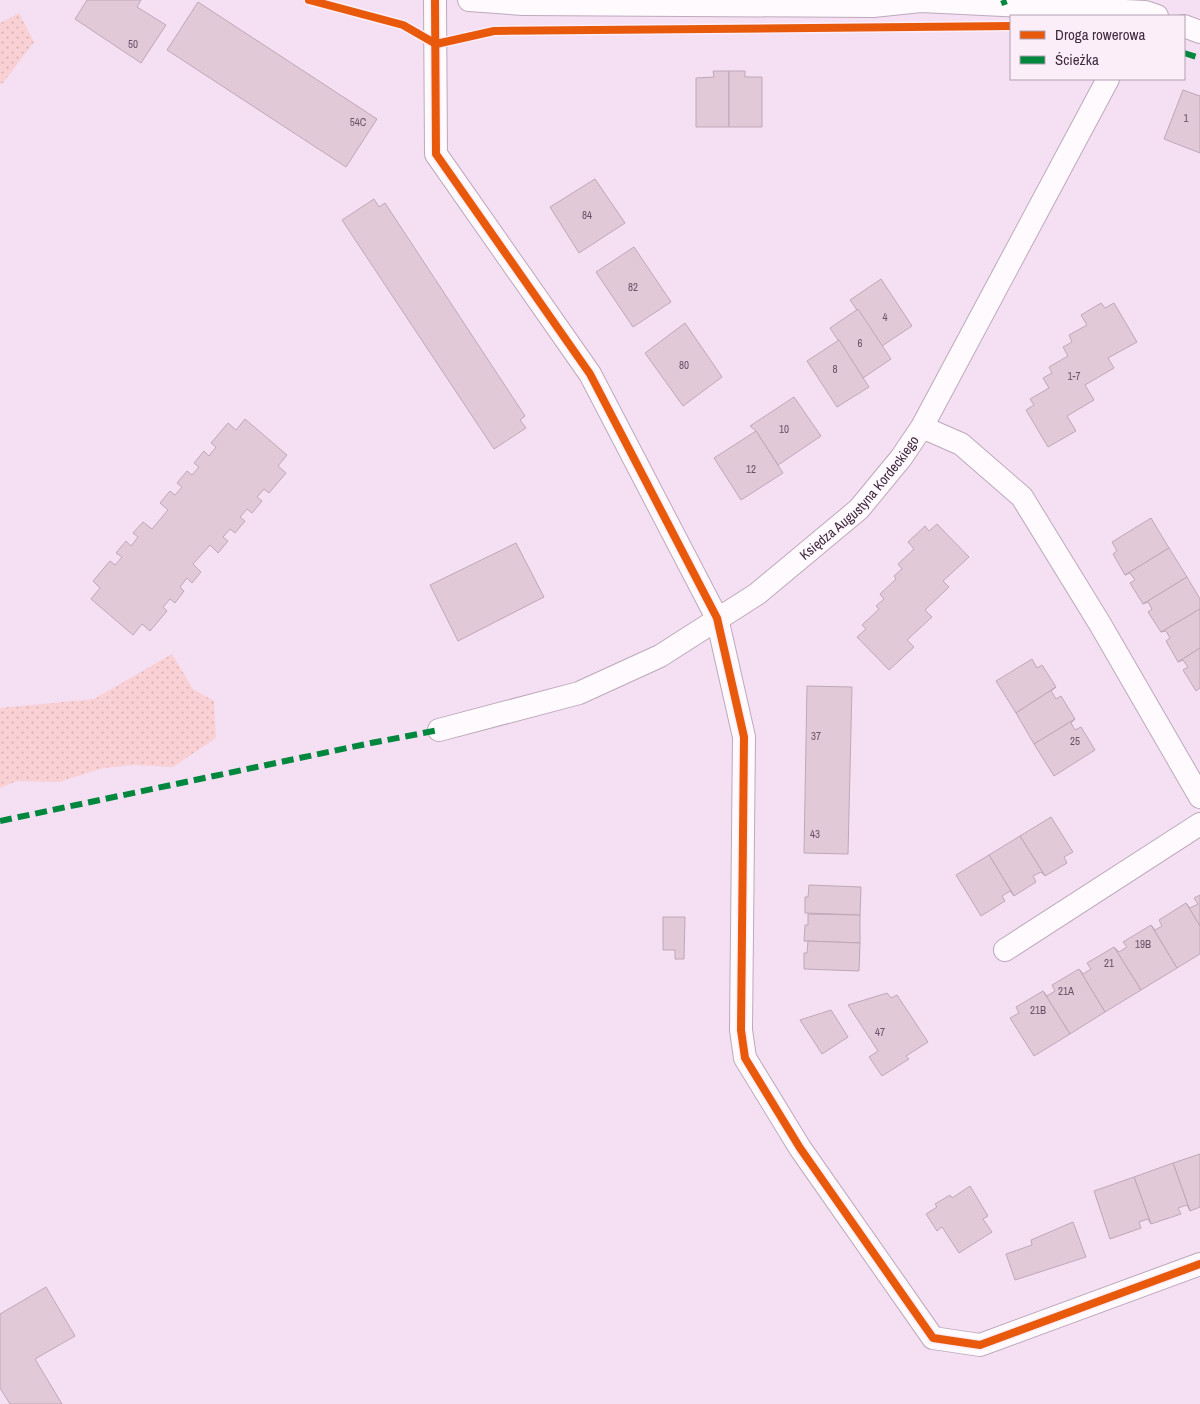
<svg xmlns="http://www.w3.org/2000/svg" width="1200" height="1404" viewBox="0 0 1200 1404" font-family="'Archivo Narrow',sans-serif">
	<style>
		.grass { fill: url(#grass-dots) }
		.building { fill: #e1c9d8; stroke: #bfa7b7 }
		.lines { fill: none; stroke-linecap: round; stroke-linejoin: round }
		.street-casing { stroke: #bda9bb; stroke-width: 24 }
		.street { stroke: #fefafd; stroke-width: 22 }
		.quiet { stroke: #00873e; stroke-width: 6; stroke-dasharray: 12 6; stroke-linecap: butt }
		.cycleway-casing { stroke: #fbeef9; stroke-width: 11 }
		.cycleway { stroke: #e8590c; stroke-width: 8 }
		.labels { text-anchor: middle; stroke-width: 4; stroke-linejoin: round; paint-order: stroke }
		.number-label { font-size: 11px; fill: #6a5268 }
		.street-label { font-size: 14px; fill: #422a41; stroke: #fbeef9 }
	</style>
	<defs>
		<pattern id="grass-dots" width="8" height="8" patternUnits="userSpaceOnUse" patternTransform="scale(1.25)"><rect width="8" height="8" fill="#f9d0d4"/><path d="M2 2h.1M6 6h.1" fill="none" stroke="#d7b3b7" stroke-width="1.8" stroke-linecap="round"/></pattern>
	</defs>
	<rect width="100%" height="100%" fill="#f5e0f3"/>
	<g class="grass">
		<polygon points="19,13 34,42 3,83 0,84 0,23"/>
		<polygon points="172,654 193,689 214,701 216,738 173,767 136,765 103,768 59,782 17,781 0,788 0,708 94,699"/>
	</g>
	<g class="building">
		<polygon points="87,0 141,0 137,7 166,25 141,63 75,19"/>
		<polygon points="198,2 377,119 346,167 167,50"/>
		<polygon points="713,71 729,71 729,127 696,127 696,78 714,77"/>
		<polygon points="729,71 745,71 745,77 762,77 762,127 729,127"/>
		<polygon points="1183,90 1200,96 1200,153 1164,139"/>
		<polygon points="595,179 625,223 579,253 550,207"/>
		<polygon points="374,199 379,207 385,203 525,416 520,420 526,428 494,449 342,220"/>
		<polygon points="634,247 671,302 633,327 596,272"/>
		<polygon points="881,279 912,326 882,346 850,300"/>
		<polygon points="1101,303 1105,308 1114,303 1137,342 1108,358 1114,368 1085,385 1094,400 1067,416 1076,431 1048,447 1026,410 1034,405 1030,399 1049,388 1043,378 1052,373 1049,367 1068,356 1063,347 1072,342 1069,335 1087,325 1081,315"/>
		<polygon points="858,309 891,359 863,378 830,328"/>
		<polygon points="685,323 722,377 683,406 645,353"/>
		<polygon points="839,340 869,387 837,407 807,361"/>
		<polygon points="794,397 821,436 778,465 756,431 750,426"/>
		<polygon points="245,419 287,455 278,466 286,473 269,493 264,489 257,497 262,501 252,513 247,509 240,517 245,521 235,533 230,529 223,537 228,541 218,553 210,545 193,564 201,572 192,583 187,578 180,587 184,591 175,603 170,599 163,607 167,611 150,631 142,624 133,635 91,599 100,588 93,581 110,561 115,565 122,557 116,553 126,541 131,546 138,537 133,533 143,522 152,529 168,510 160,503 170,491 175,495 182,487 177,483 187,471 192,475 199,467 194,463 204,451 209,456 216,447 211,443 228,423 236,430"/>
		<polygon points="756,431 783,473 741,500 714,458"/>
		<polygon points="1151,518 1169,548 1125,575 1113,554 1117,551 1112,542"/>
		<polygon points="937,524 969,557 943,581 949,587 925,610 932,617 907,640 914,647 889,670 857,637 866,629 862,625 879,609 876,606 884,599 880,594 896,579 894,576 902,569 898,564 914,549 908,542 925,526 929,531"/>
		<polygon points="516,543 544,597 458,641 430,585"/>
		<polygon points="1169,548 1187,577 1143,604 1130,583 1135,580 1130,573 1125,575"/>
		<polygon points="1187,577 1200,599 1200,609 1161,632 1148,612 1152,609 1148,602 1143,604"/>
		<polygon points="1200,609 1200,648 1178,662 1166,641 1170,638 1166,631 1161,632"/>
		<polygon points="1200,648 1200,688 1196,691 1183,670 1188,667 1183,660 1178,662"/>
		<polygon points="1032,659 1037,668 1042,665 1056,687 1016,713 996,681"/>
		<polygon points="807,686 852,687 848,854 804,853"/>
		<polygon points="1056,687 1051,691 1056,699 1061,696 1075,719 1034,744 1016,713"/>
		<polygon points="1075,719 1071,723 1075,730 1081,727 1095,750 1054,776 1034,744"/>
		<polygon points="1051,817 1073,852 1064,857 1067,863 1045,876 1020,836"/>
		<polygon points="1020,836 1045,876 1041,872 1033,876 1036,882 1014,896 989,855"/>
		<polygon points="989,855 1014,896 1010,891 1002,896 1005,901 981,916 956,875"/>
		<polygon points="809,885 861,887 860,915 805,913 805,897 808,897"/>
		<polygon points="1200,895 1200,926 1186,903 1190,908 1198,904 1194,898"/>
		<polygon points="1186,903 1200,926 1200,954 1177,968 1151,925 1155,930 1162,926 1159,920"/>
		<polygon points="808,914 860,915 860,943 804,941 805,925 808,925"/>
		<polygon points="663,917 685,917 684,959 675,959 675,950 663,950"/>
		<polygon points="1151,925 1177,968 1141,990 1114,947 1119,952 1127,947 1123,942"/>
		<polygon points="808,941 860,943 859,971 804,969 804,953 807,953"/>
		<polygon points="1114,947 1141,990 1105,1012 1079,969 1083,974 1091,969 1087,963"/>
		<polygon points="1079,969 1105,1012 1070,1034 1043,991 1047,996 1055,991 1052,985"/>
		<polygon points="1043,991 1070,1034 1034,1056 1010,1018 1019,1013 1016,1007"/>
		<polygon points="887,993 891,998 897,995 928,1042 906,1056 909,1059 882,1076 869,1057 878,1051 848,1005"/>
		<polygon points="831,1010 848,1037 822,1054 800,1020"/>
		<polygon points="1200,1154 1200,1207 1190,1211 1173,1163"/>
		<polygon points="1173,1163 1190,1211 1187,1205 1178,1208 1181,1214 1151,1224 1134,1177"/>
		<polygon points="1134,1177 1151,1224 1148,1219 1139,1222 1141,1228 1110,1239 1094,1191"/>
		<polygon points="970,1186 988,1216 983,1219 992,1232 959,1253 942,1227 937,1231 926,1214 937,1207 935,1204 950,1195 952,1198"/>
		<polygon points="1073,1222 1086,1257 1015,1280 1006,1254 1032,1245 1031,1240"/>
		<polygon points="46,1287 75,1336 35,1359 62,1404 10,1404 0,1388 0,1314"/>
	</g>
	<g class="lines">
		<defs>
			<g id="street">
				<polyline points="435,0 436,154 590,374 717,618 744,737 741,1030 745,1058 800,1148 933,1338 980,1345 1200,1264"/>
				<polyline points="469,0 523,4 873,6 921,1 1145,12 1157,16"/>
				<polyline points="1184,26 1200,32"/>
				<polyline points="922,427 961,444 1022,497 1100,624 1200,797"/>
				<path id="s1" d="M 439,730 L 579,693 L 660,656 L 757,594 L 859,509 L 901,458 L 922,427 L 1108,79"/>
				<polyline points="1005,950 1200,824"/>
			</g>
		</defs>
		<use href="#street" class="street-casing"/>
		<use href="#street" class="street"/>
		<g class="quiet">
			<polyline points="1003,0 1005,5"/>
			<polyline points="1184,53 1200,58"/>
			<polyline points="0,821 371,743 439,730"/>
		</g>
		<defs>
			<g id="cycleway">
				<polyline points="309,0 403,25 436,44 494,31 1011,26"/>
				<polyline points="435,0 436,154 590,374 717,618 744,737 741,1030 745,1058 800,1148 933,1338 980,1345 1200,1264"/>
			</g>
		</defs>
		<use href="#cycleway" class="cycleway-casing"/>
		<use href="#cycleway" class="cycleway"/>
	</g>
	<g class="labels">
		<g class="number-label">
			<text x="133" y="48">50</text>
			<text x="1186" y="122">1</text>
			<text x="358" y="126">54C</text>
			<text x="587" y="219">84</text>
			<text x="633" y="291">82</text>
			<text x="885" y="321">4</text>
			<text x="860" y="347">6</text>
			<text x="684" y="369">80</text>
			<text x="835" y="373">8</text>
			<text x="1074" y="380">1-7</text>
			<text x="784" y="433">10</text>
			<text x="751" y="473">12</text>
			<text x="816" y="740">37</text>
			<text x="1075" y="745">25</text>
			<text x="815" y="838">43</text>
			<text x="1143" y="948">19B</text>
			<text x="1109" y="967">21</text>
			<text x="1066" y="995">21A</text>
			<text x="1038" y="1014">21B</text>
			<text x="880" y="1036">47</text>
		</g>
		<g class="street-label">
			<text dy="5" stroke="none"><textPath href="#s1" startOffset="490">Księdza Augustyna Kordeckiego</textPath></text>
		</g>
	</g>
	<rect x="1010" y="15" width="175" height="65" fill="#fbeef9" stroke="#b1a0af"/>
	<rect x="1020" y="31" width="25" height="8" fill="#e8590c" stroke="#b1a0af"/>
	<text x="1055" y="40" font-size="15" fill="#422a41">Droga rowerowa</text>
	<rect x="1020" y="56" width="25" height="8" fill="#00873e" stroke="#b1a0af"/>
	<text x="1055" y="65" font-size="15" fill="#422a41">Ścieżka</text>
</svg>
